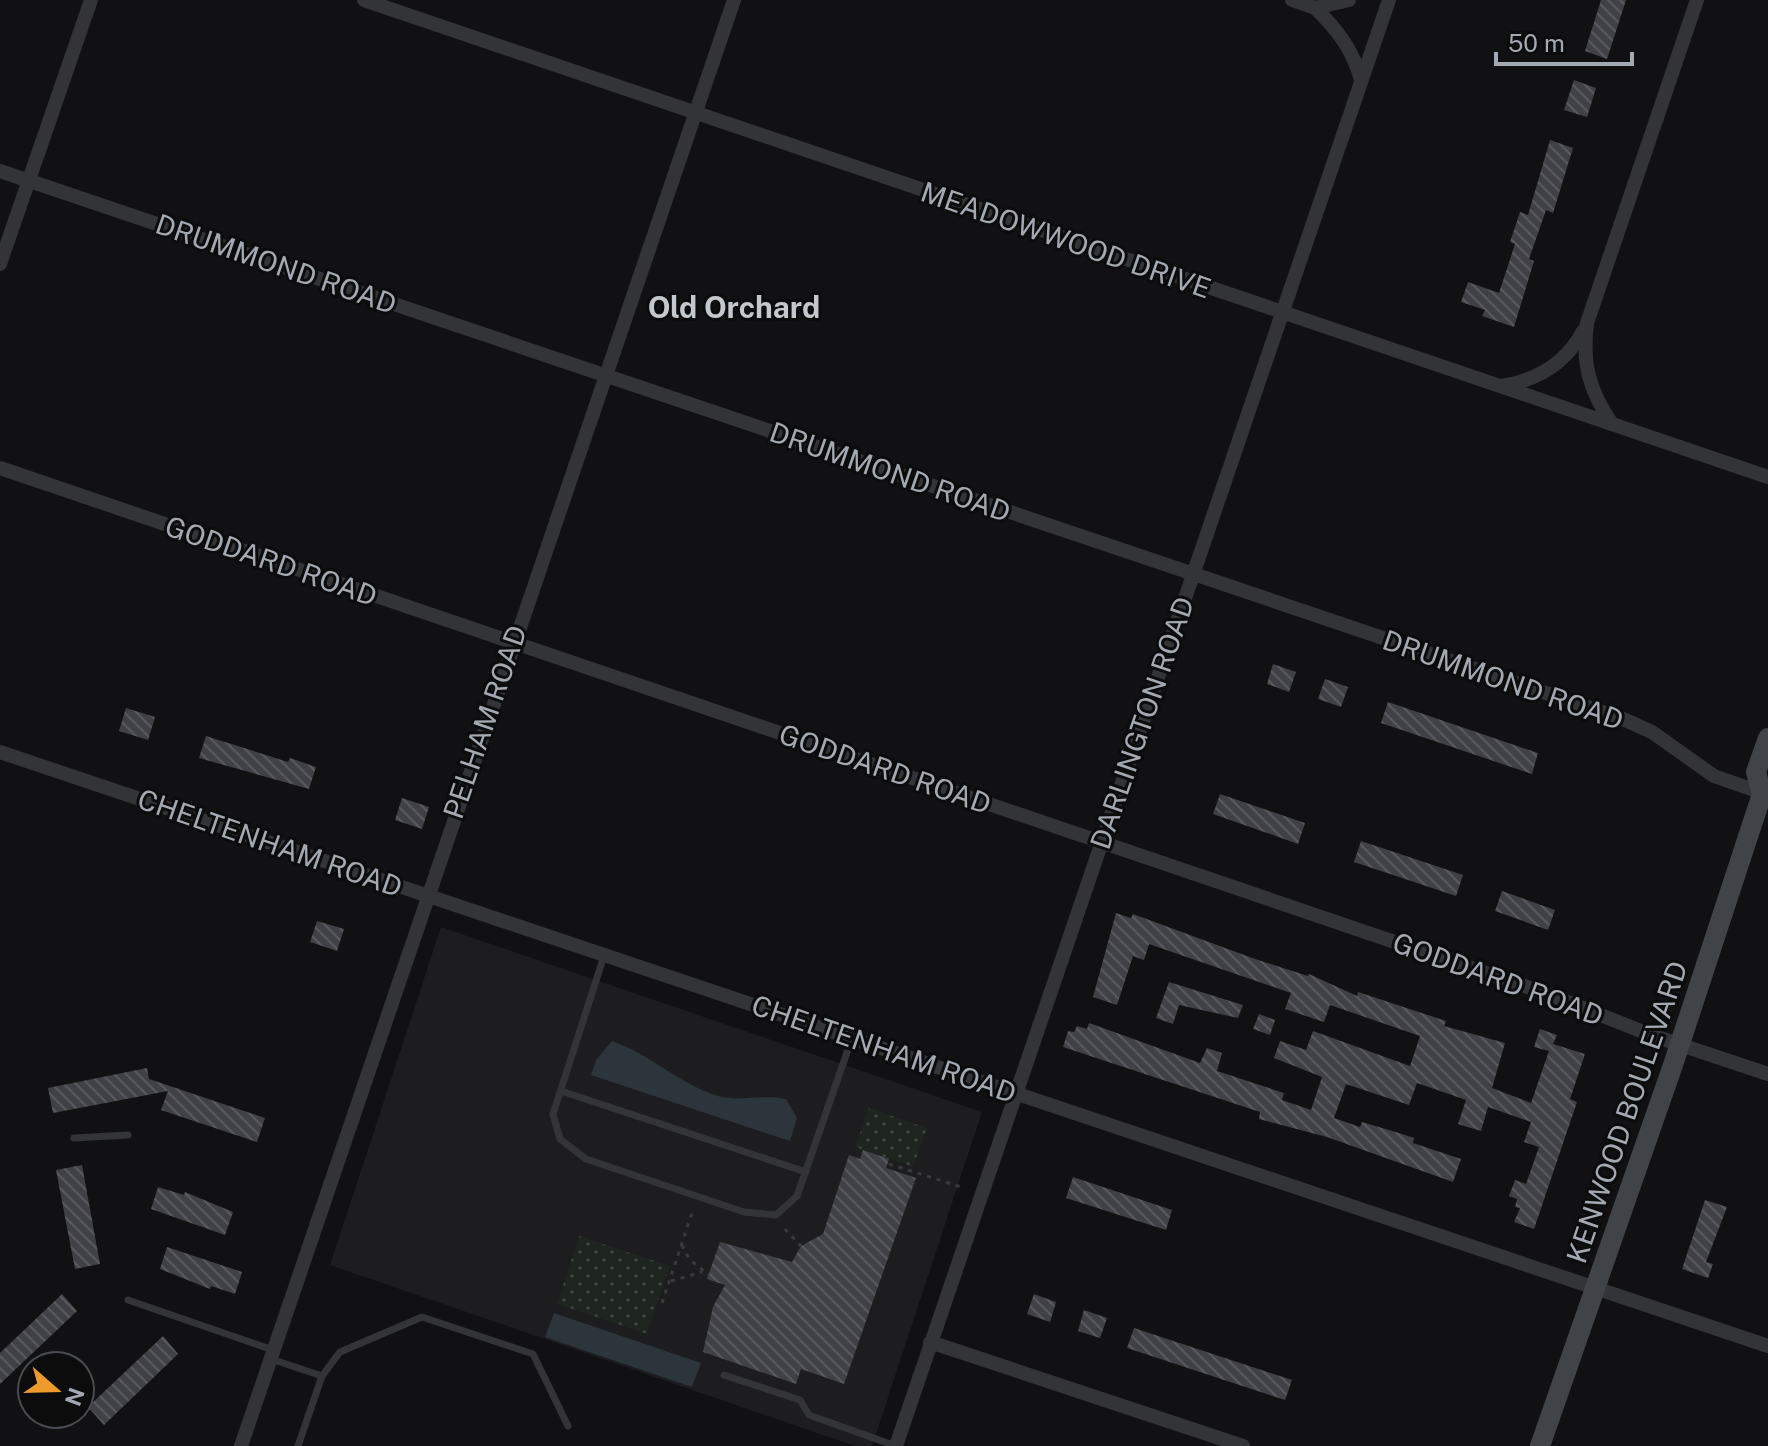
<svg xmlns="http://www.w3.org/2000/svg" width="1768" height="1446" viewBox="0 0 1768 1446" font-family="'Public Sans',sans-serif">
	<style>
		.built { fill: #1d1d1f }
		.grass { fill: url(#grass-dots) }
		.water { fill: #2b353b }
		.building { fill: url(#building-back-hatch) }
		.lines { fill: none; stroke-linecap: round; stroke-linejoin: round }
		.path { stroke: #383b3e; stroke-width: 3; stroke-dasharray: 4 6; stroke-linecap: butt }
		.lane { stroke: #323437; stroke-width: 7 }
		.street { stroke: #323437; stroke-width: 14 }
		.secondary { stroke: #404347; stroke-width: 20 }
		.labels { text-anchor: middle; stroke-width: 6; stroke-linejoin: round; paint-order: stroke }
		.street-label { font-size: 28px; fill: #a2a9b3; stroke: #0c0c0d }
		.neighbourhood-label { font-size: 30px; font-weight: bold; fill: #c3c8cf; stroke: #0c0c0d }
	</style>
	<defs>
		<pattern id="grass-dots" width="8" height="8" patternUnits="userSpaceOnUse" patternTransform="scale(2)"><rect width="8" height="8" fill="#1d251e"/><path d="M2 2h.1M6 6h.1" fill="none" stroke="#3b423c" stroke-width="1.8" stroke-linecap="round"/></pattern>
		<pattern id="building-back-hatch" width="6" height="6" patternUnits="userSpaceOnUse" patternTransform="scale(2)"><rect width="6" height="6" fill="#404146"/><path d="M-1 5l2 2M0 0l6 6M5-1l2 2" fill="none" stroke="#585a5e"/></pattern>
	</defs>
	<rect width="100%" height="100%" fill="#111113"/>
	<polygon class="built" points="441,927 982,1112 872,1446 855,1446 330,1265"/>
	<g class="grass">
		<polygon points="869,1108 927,1128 913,1167 855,1147"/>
		<polygon points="579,1236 670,1266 647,1334 557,1304"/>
	</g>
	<g class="water">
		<path d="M 612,1041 C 650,1054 679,1084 718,1096 C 739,1102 764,1094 786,1099 L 797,1118 L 790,1141 L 591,1075 L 596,1060 Z"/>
		<polygon points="554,1313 701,1363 692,1387 545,1337"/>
	</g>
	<g class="building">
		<polygon points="1601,0 1626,0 1607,59 1585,51"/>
		<polygon points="1574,80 1596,88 1587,117 1564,110"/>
		<polygon points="1550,140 1573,148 1553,213 1546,210 1529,259 1534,261 1514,327 1482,316 1485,310 1461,302 1468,282 1499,293 1515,244 1510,242 1520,212 1528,215"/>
		<polygon points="1273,664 1296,672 1289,692 1267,684"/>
		<polygon points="1325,679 1348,687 1341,707 1318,699"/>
		<polygon points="1388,702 1538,753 1532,774 1381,723"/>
		<polygon points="126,708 155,717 148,740 119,731"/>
		<polygon points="206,736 288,762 290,758 316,767 309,789 199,758"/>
		<polygon points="1220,794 1305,823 1298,844 1213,814"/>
		<polygon points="402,798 429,807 422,829 395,820"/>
		<polygon points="1361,841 1463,875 1456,896 1354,862"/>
		<polygon points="1502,891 1555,910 1548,930 1495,911"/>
		<polygon points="1116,913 1131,918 1133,914 1255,959 1308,976 1309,974 1357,996 1358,992 1446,1021 1444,1026 1505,1043 1492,1088 1531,1103 1549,1051 1534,1047 1540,1029 1557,1035 1553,1044 1585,1054 1570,1099 1577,1102 1534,1229 1514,1222 1520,1208 1515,1207 1517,1199 1509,1196 1515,1180 1526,1184 1539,1147 1524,1142 1531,1122 1488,1107 1481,1131 1458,1124 1466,1100 1417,1083 1409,1105 1346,1084 1334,1118 1360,1127 1362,1122 1399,1133 1414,1138 1413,1143 1461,1159 1453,1182 1327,1137 1259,1119 1260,1112 1063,1047 1068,1031 1074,1032 1077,1026 1087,1029 1089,1023 1200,1063 1207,1048 1222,1053 1217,1071 1284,1093 1282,1100 1311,1110 1322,1077 1274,1058 1280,1041 1306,1050 1313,1031 1410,1066 1420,1036 1330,1005 1324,1022 1285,1009 1291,993 1149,944 1144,960 1133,956 1117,1005 1093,997"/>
		<polygon points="317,921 344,929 337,951 310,942"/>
		<polygon points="1169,982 1243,1005 1238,1018 1179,1005 1173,1024 1156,1018"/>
		<polygon points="1259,1014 1275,1020 1270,1035 1253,1029"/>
		<polygon points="147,1068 149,1079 265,1118 257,1142 161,1110 168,1091 53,1113 48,1088"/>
		<polygon points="863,1150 889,1159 886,1168 916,1178 844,1384 801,1369 796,1384 703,1352 713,1307 725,1285 707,1279 720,1242 792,1262 801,1246 823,1234 849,1155 860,1159"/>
		<polygon points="82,1165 100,1264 75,1269 56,1170"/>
		<polygon points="1073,1177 1172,1210 1166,1230 1066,1198"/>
		<polygon points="158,1187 184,1195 185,1192 233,1212 225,1235 151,1209"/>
		<polygon points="1705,1200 1727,1207 1706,1262 1713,1264 1708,1278 1682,1269"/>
		<polygon points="167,1247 242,1272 235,1294 211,1286 210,1289 160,1269"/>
		<polygon points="62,1294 77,1311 0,1384 0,1353"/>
		<polygon points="1034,1294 1056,1302 1050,1322 1027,1314"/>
		<polygon points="1084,1310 1107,1318 1100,1338 1078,1331"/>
		<polygon points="1134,1328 1292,1380 1285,1400 1127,1348"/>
		<polygon points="163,1336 178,1354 104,1425 88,1407"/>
	</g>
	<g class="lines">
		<g class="path">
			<polyline points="889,1164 961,1187"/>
			<polyline points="785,1229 801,1246"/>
			<polyline points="682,1245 689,1259 709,1275"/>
			<polyline points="671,1281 702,1272"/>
			<polyline points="662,1303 692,1213"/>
		</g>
		<g class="lane">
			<polyline points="604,956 553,1114 560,1139 586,1159 744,1212 776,1215 797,1196 852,1038"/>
			<polyline points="561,1091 806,1172"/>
			<polyline points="74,1138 128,1135"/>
			<polyline points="128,1300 273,1350"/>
			<polyline points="271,1359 322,1376 298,1446"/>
			<polyline points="724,1375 800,1400 809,1415 896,1446"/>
			<polyline points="322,1376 340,1352 422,1317 533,1354 568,1426"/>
		</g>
		<g class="street">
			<polyline points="364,0 1768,477"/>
			<polyline points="1292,0 1315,8 1349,0"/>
			<path d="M 1315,8 C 1337,29 1353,50 1361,80"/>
			<polyline points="0,171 1623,719 1652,732 1714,776 1768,795"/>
			<polyline points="0,264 91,0"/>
			<path d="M 1502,386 C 1538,380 1566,363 1583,331"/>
			<path d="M 1612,424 C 1589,390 1582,364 1587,323 L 1697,0"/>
			<polyline points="0,468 1548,994 1651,1035 1768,1074"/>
			<polyline points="0,752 1768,1346"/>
			<polyline points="930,1342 1243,1446"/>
			<polyline points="241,1446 734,0"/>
			<polyline points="896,1446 1389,0"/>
		</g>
		<polyline class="secondary" points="1540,1446 1673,1065 1762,794 1756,772 1768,738"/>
	</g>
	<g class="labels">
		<g class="street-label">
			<text transform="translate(1066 240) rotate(19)" y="10">MEADOWWOOD DRIVE</text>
			<text transform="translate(276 264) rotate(19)" y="10">DRUMMOND ROAD</text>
			<text transform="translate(890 472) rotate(19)" y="10">DRUMMOND ROAD</text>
			<text transform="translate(271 561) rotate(19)" y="10">GODDARD ROAD</text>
			<text transform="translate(1503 680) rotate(19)" y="10">DRUMMOND ROAD</text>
			<text transform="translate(485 722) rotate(-71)" y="10">PELHAM ROAD</text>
			<text transform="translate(1142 723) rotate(-71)" y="10">DARLINGTON ROAD</text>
			<text transform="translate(885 769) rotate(19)" y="10">GODDARD ROAD</text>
			<text transform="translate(270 843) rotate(19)" y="10">CHELTENHAM ROAD</text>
			<text transform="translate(1498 979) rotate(20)" y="10">GODDARD ROAD</text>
			<text transform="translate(884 1049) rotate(19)" y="10">CHELTENHAM ROAD</text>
			<text transform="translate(1627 1112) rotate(-71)" y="10">KENWOOD BOULEVARD</text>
		</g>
		<g class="neighbourhood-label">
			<text x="734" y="318">Old Orchard</text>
		</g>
	</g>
	<g transform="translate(56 1390) rotate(110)"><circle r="38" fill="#0c0c0d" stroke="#484b4f" stroke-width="2"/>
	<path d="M0-6L14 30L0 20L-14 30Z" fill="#ef9a2d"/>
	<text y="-12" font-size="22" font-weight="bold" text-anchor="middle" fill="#a2a9b3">N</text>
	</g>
	<path d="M1496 52v12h136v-12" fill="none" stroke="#a2a9b3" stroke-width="4"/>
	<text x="1508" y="52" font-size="24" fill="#a2a9b3" stroke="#0c0c0d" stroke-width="6" paint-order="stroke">50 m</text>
</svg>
